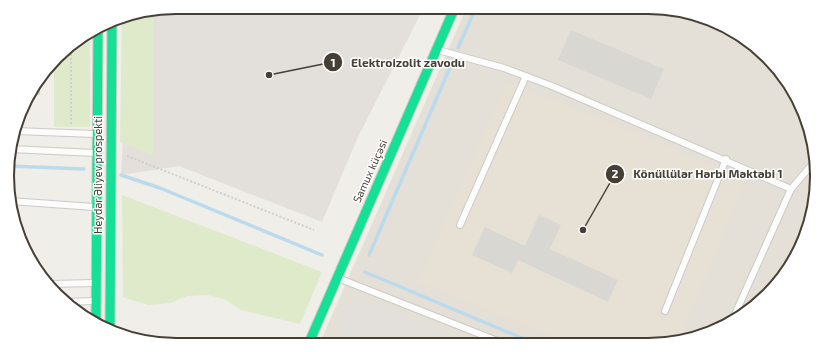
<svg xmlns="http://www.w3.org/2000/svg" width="824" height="352" viewBox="0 0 824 352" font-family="'Exo 2',sans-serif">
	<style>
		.residential { fill: #e4dfd7 }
		.industrial { fill: #e3dfda }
		.education { fill: #e7e1d5 }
		.green { fill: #deeaca }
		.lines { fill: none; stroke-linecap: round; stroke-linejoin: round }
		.stream { stroke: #bbdbec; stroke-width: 3.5 }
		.building { fill: #d9d7d2 }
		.lane-casing { stroke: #cccac5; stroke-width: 8 }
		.fast-casing { stroke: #cfcbc0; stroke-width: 11 }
		.path { stroke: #d1cecb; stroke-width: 2; stroke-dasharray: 2 2; stroke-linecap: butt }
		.lane { stroke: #fdfcfc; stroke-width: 6 }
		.fast { stroke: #16e098; stroke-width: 9 }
		.labels { text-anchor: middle; stroke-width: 3; stroke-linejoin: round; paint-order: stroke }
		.street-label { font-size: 11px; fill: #463f36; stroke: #fff }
		.rim { fill: none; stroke: #463f36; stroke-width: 2 }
		.leader { fill: none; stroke: #463f36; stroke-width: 1.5 }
		.callout-dot { fill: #463f36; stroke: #fff; stroke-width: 1.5 }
		.mark-label { font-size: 12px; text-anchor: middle; font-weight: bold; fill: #fff }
		.callout-label { font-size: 12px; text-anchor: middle; font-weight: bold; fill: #463f36; stroke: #fff; stroke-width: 3; stroke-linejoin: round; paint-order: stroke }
	</style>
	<rect width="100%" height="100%" fill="#f0eee9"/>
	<polygon class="residential" points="467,7 648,7 703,16 760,49 800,101 817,165 808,231 788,270 759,303 723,328 670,344 319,345"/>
	<g class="industrial">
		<polygon points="176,7 424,7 357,139 322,222 179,166 121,175 130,15"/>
		<polygon points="354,297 473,344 334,345"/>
	</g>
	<polygon class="education" points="508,82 746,179 679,341 670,344 571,344 418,281"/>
	<g class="green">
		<polygon points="153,11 153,155 120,142 122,16"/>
		<polygon points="90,34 90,127 54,127 54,62 65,49"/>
		<polygon points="122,195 322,272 300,324 241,310 224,299 208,295 187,296 171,303 148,305 123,297"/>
	</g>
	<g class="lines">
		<g class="stream">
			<polyline points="458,48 476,7"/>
			<polyline points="9,166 84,169"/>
			<polyline points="121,175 160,188 322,255"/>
			<polyline points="369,255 451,65"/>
			<polyline points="365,272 536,344"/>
		</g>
	</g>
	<g class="building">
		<polygon points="571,30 664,69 651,99 558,60"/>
		<polygon points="40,78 40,95 28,95 30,91"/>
		<polygon points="539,215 561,225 550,249 618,280 608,302 518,260 512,273 472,255 485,227 525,246"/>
	</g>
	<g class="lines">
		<defs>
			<g id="lane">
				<polyline points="438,50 504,68 552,86 791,189"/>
				<polyline points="15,131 95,134"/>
				<polyline points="10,149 95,153"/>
				<polyline points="10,201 94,207"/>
				<polyline points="460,225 526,76"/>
				<polyline points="338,278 505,344"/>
				<polyline points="49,284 95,283"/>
				<polyline points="64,302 94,301"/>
				<polyline points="665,311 726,159"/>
				<polyline points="732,321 791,189 815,161"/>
			</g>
			<g id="fast">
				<polyline points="96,322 98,30"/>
				<polyline points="110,329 112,22"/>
				<polyline points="308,345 455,7"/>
			</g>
		</defs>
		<use href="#lane" class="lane-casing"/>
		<use href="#fast" class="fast-casing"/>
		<g class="path">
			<polyline points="71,124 71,45"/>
			<polyline points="127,156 314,230"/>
		</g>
		<use href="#lane" class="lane"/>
		<use href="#fast" class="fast"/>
	</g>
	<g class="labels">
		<g class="street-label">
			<text transform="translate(370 171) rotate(-66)" y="4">Samux küçəsi</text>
			<text transform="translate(98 175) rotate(-90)" y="4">Heydər Əliyev prospekti</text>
		</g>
	</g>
	<path d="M0 0H824V352H0ZM176 14H648A162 162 0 0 1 810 176V176A162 162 0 0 1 648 338H176A162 162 0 0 1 14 176V176A162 162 0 0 1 176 14Z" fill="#fff" fill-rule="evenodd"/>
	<path class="rim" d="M176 14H648A162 162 0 0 1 810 176V176A162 162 0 0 1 648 338H176A162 162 0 0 1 14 176V176A162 162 0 0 1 176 14Z"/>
	<path class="leader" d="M269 75L333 62M583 230L615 174"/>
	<g class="callout-dot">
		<circle cx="269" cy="75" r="4"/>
		<circle cx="583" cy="230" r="4"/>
		<circle cx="333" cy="62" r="10"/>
		<circle cx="615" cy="174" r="10"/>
	</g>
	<g class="mark-label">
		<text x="333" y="67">1</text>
		<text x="615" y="178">2</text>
	</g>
	<g class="callout-label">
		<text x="408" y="67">Elektroizolit zavodu</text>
		<text x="708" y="178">Könüllülər Hərbi Məktəbi 1</text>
	</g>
</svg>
